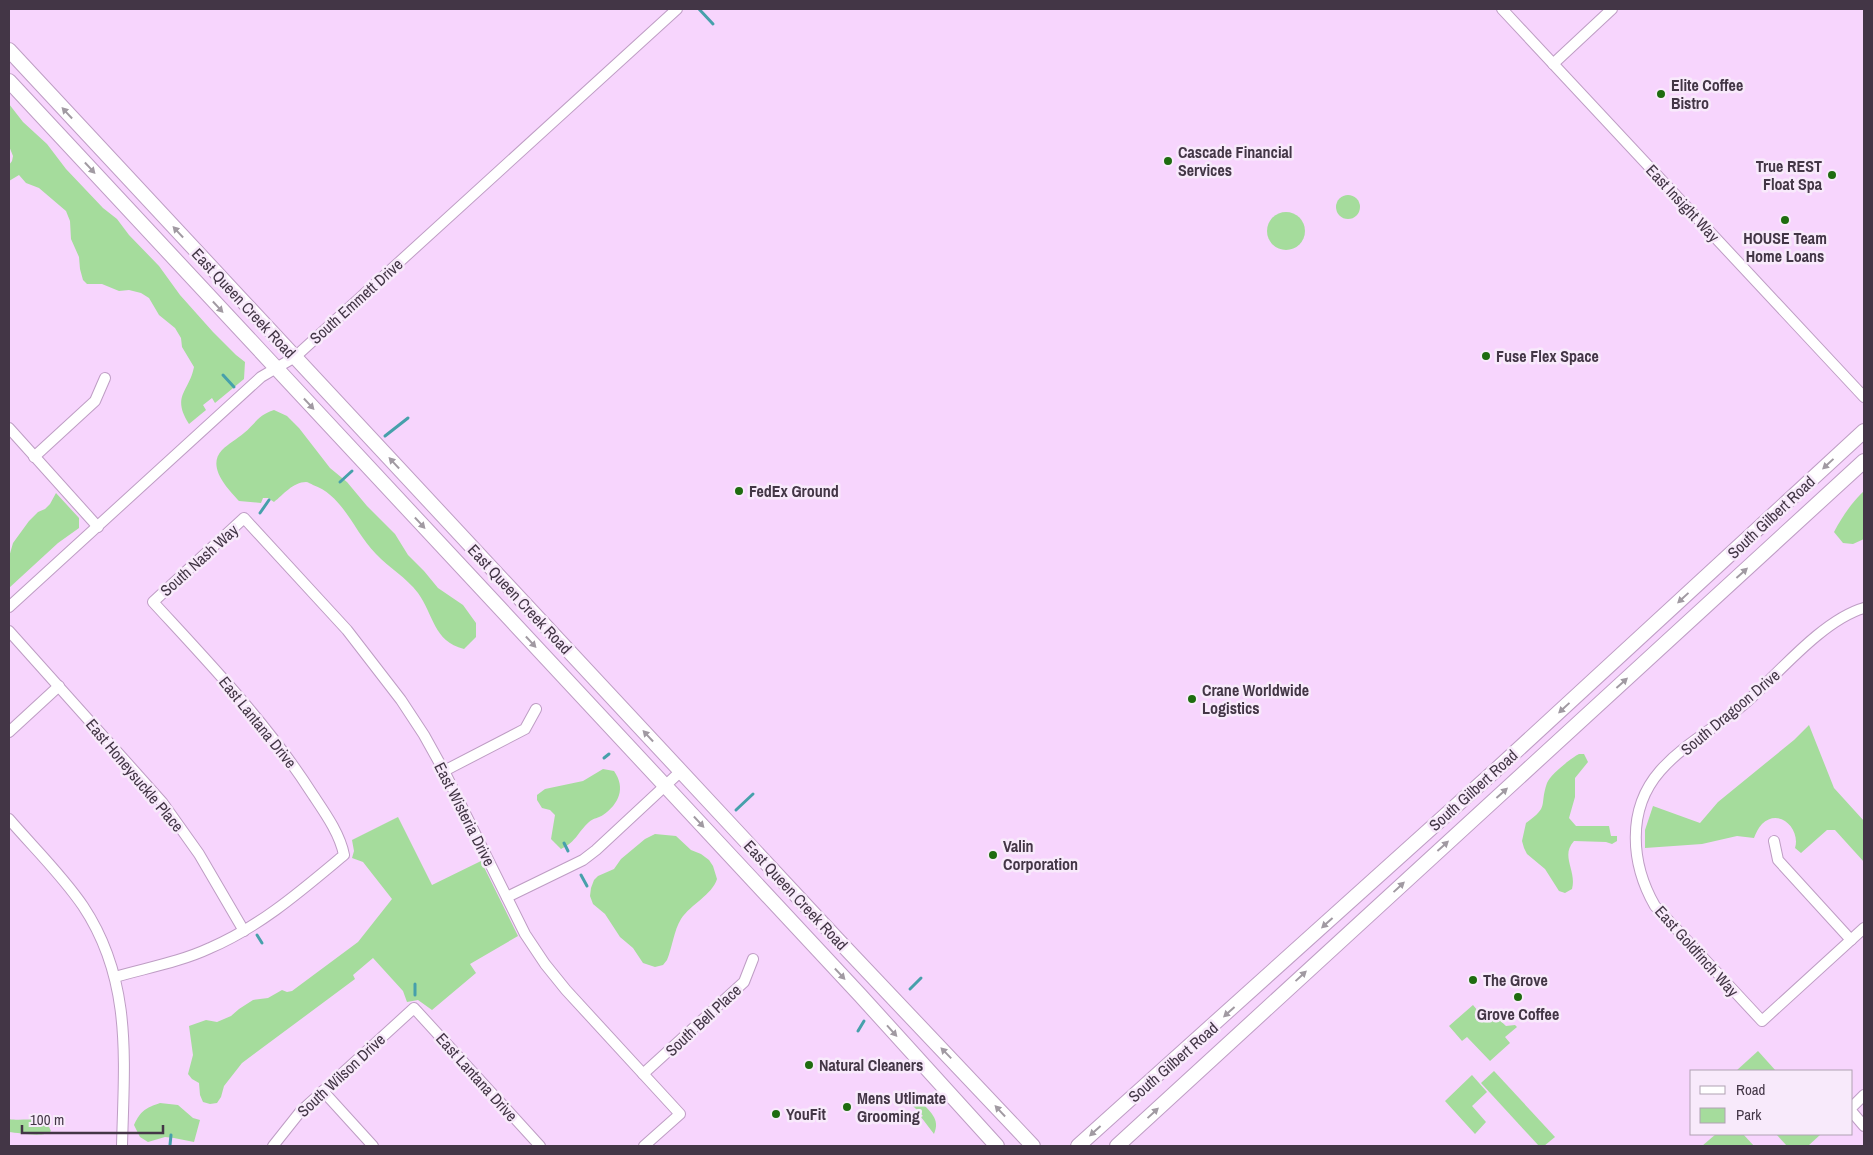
<svg xmlns="http://www.w3.org/2000/svg" width="1873" height="1155" viewBox="0 0 1873 1155" font-family="'Archivo Narrow',sans-serif">
	<style>
		.green { fill: #a5dc9c }
		.lines { fill: none; stroke-linecap: round; stroke-linejoin: round }
		.stream { stroke: #47a0ab; stroke-width: 3 }
		.minor-casing { stroke: #be9dc4; stroke-width: 12 }
		.major-casing { stroke: #be9dc4; stroke-width: 16 }
		.minor { stroke: #fff; stroke-width: 10 }
		.major { stroke: #fff; stroke-width: 14 }
		.oneway { fill: #a19aa2 }
		.poi-dot { fill: #1e6c0f; stroke: #f8eafb; stroke-width: 2 }
		.labels { text-anchor: middle; stroke-width: 5; stroke-linejoin: round; paint-order: stroke }
		.poi-label { font-size: 16px; font-weight: bold; fill: #433646; stroke: #f8eafb; text-anchor: start }
		.street-label { font-size: 16px; fill: #433646; stroke: #f8eafb }
	</style>
	<rect width="100%" height="100%" fill="#f7d5fd"/>
	<g class="green">
		<path d="M 9,104 L 23,122 L 47,144 L 66,169 L 103,208 L 117,219 L 129,235 L 159,266 L 180,295 L 213,332 L 236,355 L 245,362 L 244,379 L 215,403 L 212,398 L 203,405 L 206,410 L 189,424 C 171,396 189,392 194,367 L 182,347 L 181,338 L 175,328 L 159,315 L 149,298 L 141,293 L 129,290 L 119,291 L 102,284 L 87,284 L 83,280 L 80,269 L 79,257 L 71,239 L 70,221 L 66,211 L 39,188 L 26,183 L 19,175 L 9,181 L 9,165 L 12,161 L 13,156 L 9,146 Z"/>
		<circle cx="1348" cy="207" r="12"/>
		<circle cx="1286" cy="231" r="19"/>
		<path d="M 274,410 L 287,416 L 299,428 L 330,468 L 347,482 L 367,506 L 395,534 L 408,555 L 424,571 L 438,588 L 463,605 L 476,623 L 476,637 L 464,649 C 433,641 434,615 418,593 C 406,577 389,568 376,554 C 354,532 344,496 313,485 C 311,484 308,482 306,482 C 293,482 283,495 274,502 L 268,498 L 263,498 L 261,503 L 239,501 C 228,489 206,467 222,450 C 228,444 237,439 244,433 C 256,423 258,415 274,410 Z"/>
		<path d="M 1864,491 L 1864,539 L 1853,544 L 1843,543 L 1834,532 C 1842,517 1852,502 1864,491 Z"/>
		<polygon points="56,493 79,518 79,528 58,543 9,588 9,557 13,543 29,521 38,512 45,509 50,504"/>
		<path d="M 1809,725 L 1834,788 L 1864,821 L 1864,862 L 1835,830 L 1827,830 L 1801,853 L 1795,848 C 1801,829 1779,807 1762,824 C 1758,828 1756,833 1754,838 L 1737,836 L 1702,844 L 1645,848 L 1645,830 L 1653,806 L 1700,823 L 1718,802 L 1794,740 Z"/>
		<path d="M 1579,754 L 1584,754 L 1588,762 L 1575,778 L 1575,797 L 1569,818 L 1576,826 L 1609,826 L 1611,836 L 1617,836 L 1617,841 L 1612,844 L 1606,842 L 1574,841 C 1560,856 1577,871 1572,889 L 1565,893 L 1559,891 L 1545,869 L 1527,854 L 1524,848 L 1522,841 L 1526,823 C 1550,806 1539,806 1547,783 C 1550,775 1571,758 1579,754 Z"/>
		<path d="M 603,769 L 614,771 C 626,788 619,804 603,815 C 599,818 593,818 589,822 C 577,833 577,841 561,849 L 551,839 L 555,815 L 550,810 L 542,808 L 537,800 L 537,795 L 545,789 L 583,781 Z"/>
		<polygon points="398,817 432,885 481,861 518,936 470,964 476,973 432,1010 418,1000 407,1002 403,991 373,958 353,975 355,979 242,1063 224,1086 221,1097 217,1103 210,1104 203,1102 200,1095 199,1083 192,1079 188,1074 193,1055 189,1026 206,1020 217,1022 231,1016 239,1009 253,1000 268,998 282,990 287,992 292,991 358,942 392,899 363,862 352,858 354,851 352,840"/>
		<path d="M 655,834 L 676,836 L 691,850 L 701,854 L 709,860 L 713,866 L 717,879 C 712,895 691,904 681,919 C 674,930 672,948 667,960 L 663,965 L 655,967 L 643,963 L 633,948 L 620,937 L 605,914 L 593,904 L 590,896 L 591,888 L 594,880 L 598,876 L 614,869 L 621,859 L 645,839 Z"/>
		<polygon points="1473,1005 1487,1022 1494,1015 1506,1026 1515,1025 1517,1027 1505,1037 1510,1043 1490,1061 1467,1037 1462,1041 1449,1026"/>
		<polygon points="1758,1051 1776,1071 1736,1071"/>
		<polygon points="1494,1071 1555,1137 1544,1146 1539,1146 1481,1083"/>
		<polygon points="1472,1075 1487,1092 1472,1106 1486,1122 1475,1134 1445,1101"/>
		<path d="M 915,1090 C 917,1093 918,1098 921,1101 C 929,1112 941,1118 934,1134 L 921,1117 L 923,1116 L 907,1100 L 908,1097 Z"/>
		<path d="M 160,1103 L 178,1105 L 193,1118 L 200,1120 L 194,1142 L 174,1138 L 165,1137 L 148,1142 L 140,1137 L 134,1125 C 141,1110 146,1108 160,1103 Z"/>
		<path d="M 9,1119 C 23,1122 45,1114 51,1131 C 45,1138 19,1133 9,1132 Z"/>
		<polygon points="1716,1134 1743,1134 1754,1146 1702,1146"/>
		<polygon points="1776,1134 1821,1134 1808,1146 1787,1146"/>
	</g>
	<g class="lines">
		<g class="stream">
			<polyline points="699,9 713,24"/>
			<polyline points="223,375 234,387"/>
			<polyline points="385,436 408,418"/>
			<polyline points="340,482 352,471"/>
			<polyline points="260,513 269,500"/>
			<polyline points="604,758 609,754"/>
			<polyline points="736,810 753,794"/>
			<polyline points="564,843 568,851"/>
			<polyline points="581,875 587,886"/>
			<polyline points="257,935 262,943"/>
			<polyline points="910,989 921,978"/>
			<polyline points="415,995 415,984"/>
			<polyline points="858,1031 864,1021"/>
			<polyline points="170,1145 171,1135"/>
		</g>
		<defs>
			<g id="minor">
				<polyline points="1502,9 1864,397"/>
				<polyline points="1553,64 1612,9"/>
				<polyline points="9,428 98,527"/>
				<polyline points="34,457 95,401 105,378"/>
				<polyline points="9,607 261,377 295,357 677,9"/>
				<path d="M 1864,608 C 1825,619 1782,669 1752,697 C 1724,724 1686,741 1660,771 C 1626,810 1631,864 1655,906 L 1762,1021 L 1864,928"/>
				<polyline points="9,631 162,802 199,854 244,931"/>
				<polyline points="9,732 59,686"/>
				<polyline points="444,771 525,729 536,709"/>
				<path d="M 9,819 C 33,847 62,875 83,906 C 133,981 124,1061 122,1146"/>
				<polyline points="1774,841 1778,860 1851,940"/>
				<polyline points="507,897 583,860 596,850 681,771"/>
				<path d="M 115,977 C 146,968 180,962 210,948 C 261,926 302,890 344,855 C 340,834 325,813 313,795 C 267,723 210,664 153,602 L 244,518 L 347,630 L 401,700 L 424,735 L 444,771 L 525,934 L 545,964 L 566,990 L 680,1114 L 644,1146"/>
				<polyline points="643,1074 744,982 753,959"/>
				<polyline points="323,1091 373,1146"/>
				<polyline points="1852,1107 1864,1095"/>
				<polyline points="1852,1112 1864,1126"/>
				<polyline points="273,1146 300,1112 414,1008 540,1146"/>
			</g>
			<g id="major">
				<polyline points="9,50 837,939 1033,1146"/>
				<polyline points="9,81 860,995 997,1146"/>
				<polyline points="1078,1146 1498,768 1864,431"/>
				<polyline points="1117,1146 1864,461"/>
			</g>
		</defs>
		<use href="#minor" class="minor-casing"/>
		<use href="#major" class="major-casing"/>
		<use href="#minor" class="minor"/>
		<use href="#major" class="major"/>
	</g>
	<defs><path id="oneway-solid" d="M-6-.8H1V-3.2L6.5 0L1 3.2V.8H-6Z" transform="scale(1.25)"/></defs>
	<g class="oneway">
		<use href="#oneway-solid" transform="translate(67 113) rotate(-133)"/>
		<use href="#oneway-solid" transform="translate(90 168) rotate(47)"/>
		<use href="#oneway-solid" transform="translate(178 232) rotate(-133)"/>
		<use href="#oneway-solid" transform="translate(218 307) rotate(47)"/>
		<use href="#oneway-solid" transform="translate(309 404) rotate(47)"/>
		<use href="#oneway-solid" transform="translate(394 463) rotate(-133)"/>
		<use href="#oneway-solid" transform="translate(1828 464) rotate(137)"/>
		<use href="#oneway-solid" transform="translate(420 523) rotate(47)"/>
		<use href="#oneway-solid" transform="translate(1742 573) rotate(-42)"/>
		<use href="#oneway-solid" transform="translate(1683 598) rotate(137)"/>
		<use href="#oneway-solid" transform="translate(531 642) rotate(47)"/>
		<use href="#oneway-solid" transform="translate(1622 683) rotate(-42)"/>
		<use href="#oneway-solid" transform="translate(1564 708) rotate(137)"/>
		<use href="#oneway-solid" transform="translate(648 736) rotate(-133)"/>
		<use href="#oneway-solid" transform="translate(1502 793) rotate(-42)"/>
		<use href="#oneway-solid" transform="translate(699 822) rotate(47)"/>
		<use href="#oneway-solid" transform="translate(1443 846) rotate(-42)"/>
		<use href="#oneway-solid" transform="translate(1399 887) rotate(-43)"/>
		<use href="#oneway-solid" transform="translate(1327 923) rotate(138)"/>
		<use href="#oneway-solid" transform="translate(840 974) rotate(47)"/>
		<use href="#oneway-solid" transform="translate(1301 976) rotate(-43)"/>
		<use href="#oneway-solid" transform="translate(1229 1012) rotate(138)"/>
		<use href="#oneway-solid" transform="translate(892 1031) rotate(48)"/>
		<use href="#oneway-solid" transform="translate(946 1053) rotate(-134)"/>
		<use href="#oneway-solid" transform="translate(1000 1111) rotate(-133)"/>
		<use href="#oneway-solid" transform="translate(1153 1113) rotate(-43)"/>
		<use href="#oneway-solid" transform="translate(1095 1131) rotate(138)"/>
	</g>
	<g class="poi-dot">
		<circle cx="1661" cy="94" r="5"/>
		<circle cx="1168" cy="161" r="5"/>
		<circle cx="1832" cy="175" r="5"/>
		<circle cx="1785" cy="220" r="5"/>
		<circle cx="1486" cy="356" r="5"/>
		<circle cx="739" cy="491" r="5"/>
		<circle cx="1192" cy="699" r="5"/>
		<circle cx="993" cy="855" r="5"/>
		<circle cx="1473" cy="980" r="5"/>
		<circle cx="1518" cy="997" r="5"/>
		<circle cx="809" cy="1065" r="5"/>
		<circle cx="847" cy="1107" r="5"/>
		<circle cx="776" cy="1114" r="5"/>
	</g>
	<g class="labels">
		<g class="poi-label">
			<text x="1671" y="91">Elite Coffee<tspan x="1671" dy="18">Bistro</tspan></text>
			<text x="1178" y="158">Cascade Financial<tspan x="1178" dy="18">Services</tspan></text>
			<text x="1822" y="172" text-anchor="end">True REST<tspan x="1822" dy="18">Float Spa</tspan></text>
			<text x="1785" y="244" text-anchor="middle">HOUSE Team<tspan x="1785" dy="18">Home Loans</tspan></text>
			<text x="1496" y="362">Fuse Flex Space</text>
			<text x="749" y="497">FedEx Ground</text>
			<text x="1202" y="696">Crane Worldwide<tspan x="1202" dy="18">Logistics</tspan></text>
			<text x="1003" y="852">Valin<tspan x="1003" dy="18">Corporation</tspan></text>
			<text x="1483" y="986">The Grove</text>
			<text x="1518" y="1020" text-anchor="middle">Grove Coffee</text>
			<text x="819" y="1071">Natural Cleaners</text>
			<text x="857" y="1104">Mens Utlimate<tspan x="857" dy="18">Grooming</tspan></text>
			<text x="786" y="1120">YouFit</text>
		</g>
		<g class="street-label">
			<text transform="translate(1683 203) rotate(47)" y="6">East Insight Way</text>
			<text transform="translate(356 301) rotate(-42)" y="6">South Emmett Drive</text>
			<text transform="translate(244 303) rotate(47)" y="6">East Queen Creek Road</text>
			<text transform="translate(1771 517) rotate(-43)" y="6">South Gilbert Road</text>
			<text transform="translate(199 560) rotate(-42)" y="6">South Nash Way</text>
			<text transform="translate(520 599) rotate(47)" y="6">East Queen Creek Road</text>
			<text transform="translate(1730 712) rotate(-40)" y="6">South Dragoon Drive</text>
			<text transform="translate(258 722) rotate(51)" y="6">East Lantana Drive</text>
			<text transform="translate(135 775) rotate(50)" y="6">East Honeysuckle Place</text>
			<text transform="translate(1473 790) rotate(-42)" y="6">South Gilbert Road</text>
			<text transform="translate(465 814) rotate(63)" y="6">East Wisteria Drive</text>
			<text transform="translate(796 895) rotate(47)" y="6">East Queen Creek Road</text>
			<text transform="translate(1697 951) rotate(48)" y="6">East Goldfinch Way</text>
			<text transform="translate(703 1020) rotate(-43)" y="6">South Bell Place</text>
			<text transform="translate(1173 1062) rotate(-41)" y="6">South Gilbert Road</text>
			<text transform="translate(341 1075) rotate(-43)" y="6">South Wilson Drive</text>
			<text transform="translate(477 1077) rotate(48)" y="6">East Lantana Drive</text>
		</g>
	</g>
	<rect width="1873" height="1155" fill="none" stroke="#433646" stroke-width="20"/>
	<rect x="1690" y="1070" width="162" height="65" fill="#f8eafb" stroke="#b0a2b3"/>
	<rect x="1700" y="1086" width="25" height="8" fill="#ffffff" stroke="#b0a2b3"/>
	<text x="1736" y="1095" font-size="15" fill="#433646">Road</text>
	<rect x="1700" y="1108" width="25" height="15" fill="#a5dc9c" stroke="#b0a2b3"/>
	<text x="1736" y="1120" font-size="15" fill="#433646">Park</text>
	<path d="M22 1125v8h141v-8" fill="none" stroke="#433646" stroke-width="2.5"/>
	<text x="30" y="1125" font-size="15" fill="#433646" stroke="#f8eafb" stroke-width="4" paint-order="stroke">100 m</text>
</svg>
